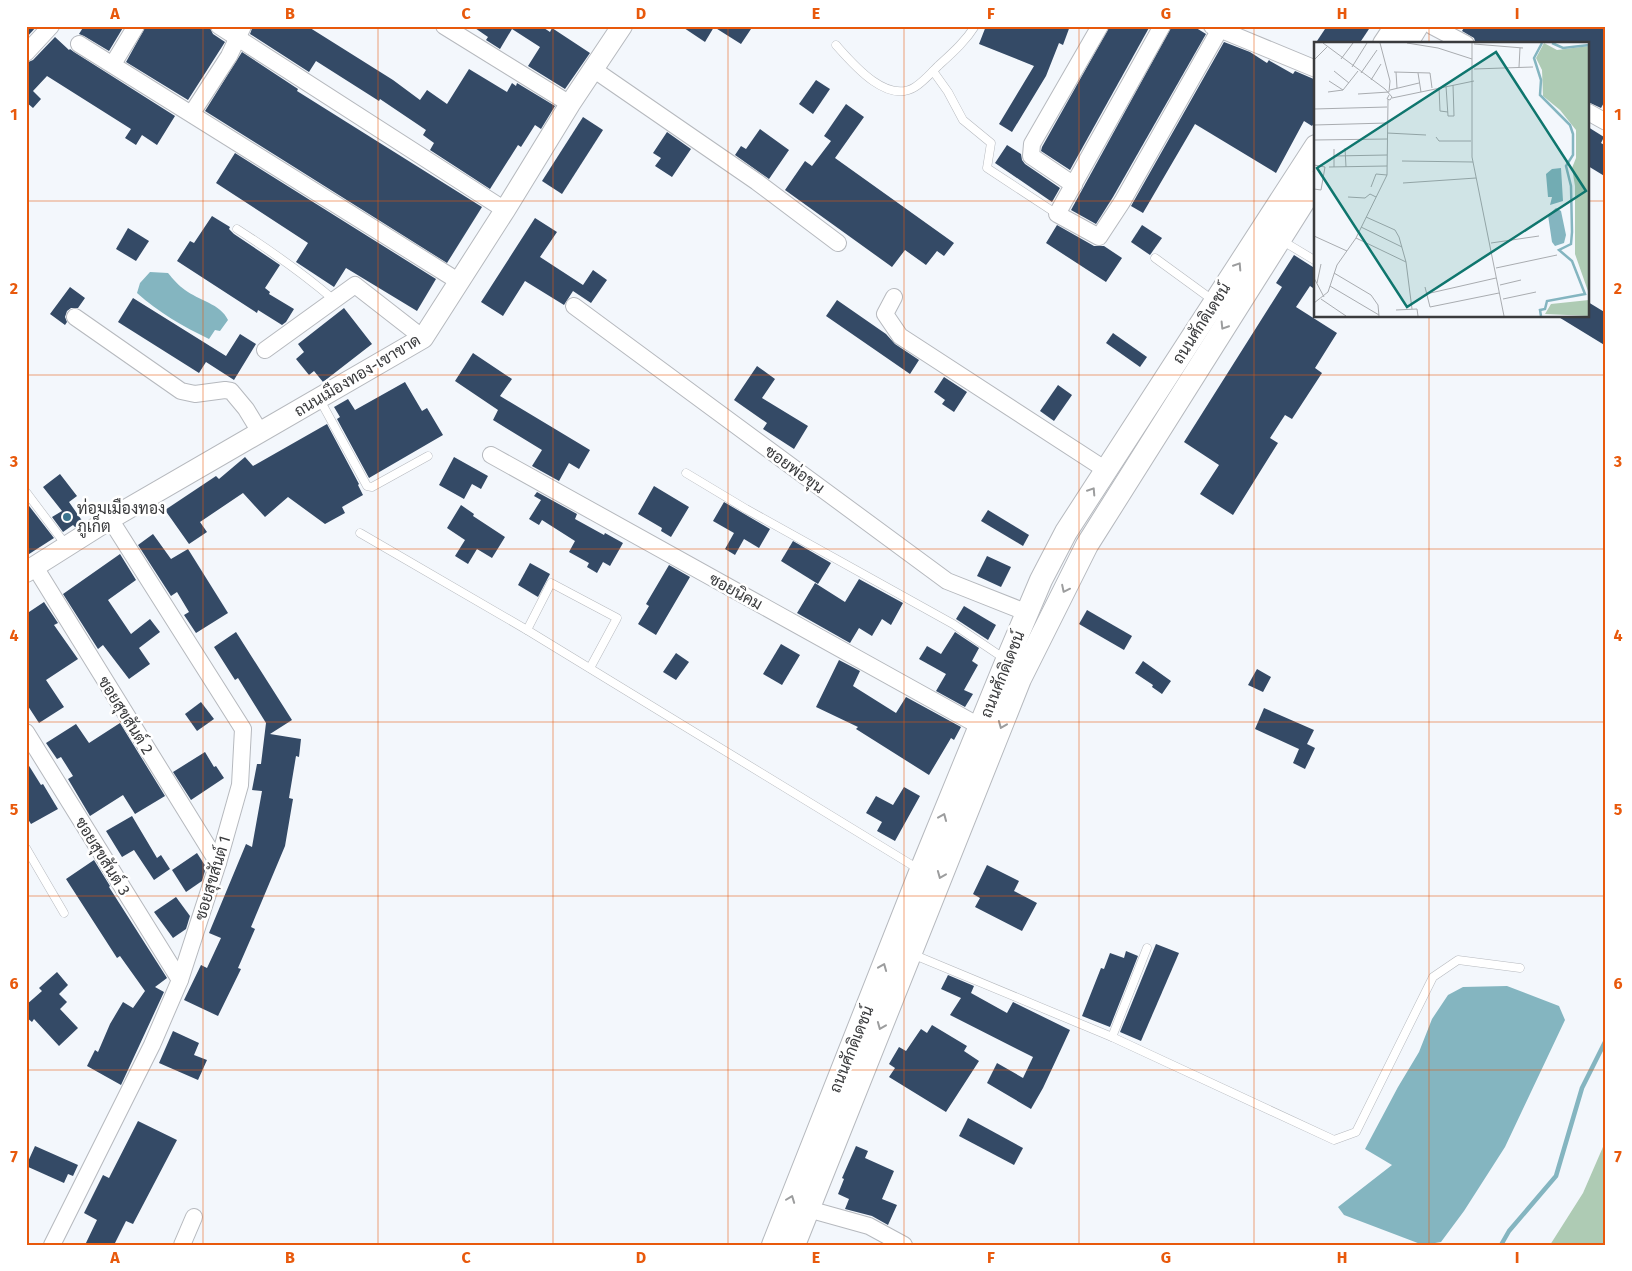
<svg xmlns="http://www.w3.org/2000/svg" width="1632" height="1271" viewBox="0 0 1632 1271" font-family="'Fira Sans',Sarabun,sans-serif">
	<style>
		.green { fill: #aecbb4 }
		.water { fill: #84b5c0 }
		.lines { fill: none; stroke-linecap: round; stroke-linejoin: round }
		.stream { stroke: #84b5c0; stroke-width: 4.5 }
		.building { fill: #344a66 }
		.service-casing { stroke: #b6b9be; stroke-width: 9 }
		.minor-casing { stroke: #b6b9be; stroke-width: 18 }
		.tertiary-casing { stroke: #b6b9be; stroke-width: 22 }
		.secondary-casing { stroke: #b6b9be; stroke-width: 24 }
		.service { stroke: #fff; stroke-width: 8 }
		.minor { stroke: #fff; stroke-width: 16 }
		.tertiary { stroke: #fff; stroke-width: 20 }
		.secondary { stroke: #fff; stroke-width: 22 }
		.oneway { stroke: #9c9d9e }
		.grid { fill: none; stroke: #e8590c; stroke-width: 1; stroke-opacity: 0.55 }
		.poi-dot { fill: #3b748e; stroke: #fff; stroke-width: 2 }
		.labels { text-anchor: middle; stroke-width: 5; stroke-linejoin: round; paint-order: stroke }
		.street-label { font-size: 16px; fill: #3a3b3d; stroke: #fff }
		.poi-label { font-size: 16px; fill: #3a3b3d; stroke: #fff; text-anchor: start }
		.inset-river { fill: none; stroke: #84b5c0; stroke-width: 2.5 }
		.inset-road { fill: none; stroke: #a9acb0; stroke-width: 1 }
		.view { fill: #0f766e; fill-opacity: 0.15; stroke: #0f766e; stroke-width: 2.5 }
		.inset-edge { fill: none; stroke: #3a3b3d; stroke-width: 2.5 }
		.neatline { fill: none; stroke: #e8590c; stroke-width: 2 }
		.grid-label { font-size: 16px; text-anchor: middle; font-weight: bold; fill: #e8590c }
	</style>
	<rect width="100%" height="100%" fill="#f3f7fc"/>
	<polygon class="green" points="1606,1140 1606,1245 1550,1245 1583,1193"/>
	<g class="water">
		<path d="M 150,272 L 168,273 C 173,279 179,286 185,290 C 198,300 221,304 228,320 L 220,331 L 215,330 L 209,339 C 184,327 158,312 137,293 L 140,283 Z"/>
		<polygon points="1507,986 1559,1006 1565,1020 1505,1147 1464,1211 1441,1242 1423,1245 1344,1215 1338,1207 1392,1165 1365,1149 1398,1087 1419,1052 1432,1019 1448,995 1463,987"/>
	</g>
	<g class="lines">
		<polyline class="stream" points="1501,1245 1509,1231 1556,1176 1582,1088 1606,1040"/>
	</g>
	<g class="building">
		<polygon points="26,26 37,26 26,38"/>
		<polygon points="84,26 124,26 109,51 84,36 79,34"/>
		<polygon points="146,26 209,26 213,34 225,42 188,100 126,62"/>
		<polygon points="253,26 307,26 393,80 420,100 427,90 447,104 469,69 507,92 512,83 516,86 517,83 555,106 541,129 535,125 521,147 518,145 490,189 430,150 434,143 423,135 426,130 380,99 379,101 316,61 309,72 250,34"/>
		<polygon points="472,26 541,26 550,32 552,28 590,53 565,89 528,66 540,47 512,29 500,49 486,40 488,37"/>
		<polygon points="681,26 753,26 741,44 714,27 705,42"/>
		<polygon points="986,26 1070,26 1063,45 1059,43 1046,76 1012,132 999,124 1034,66 979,44"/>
		<polygon points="1110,26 1150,26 1070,170 1041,151 1042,147"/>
		<polygon points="1172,26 1193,26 1206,34 1113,197 1096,224 1071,210"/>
		<polygon points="1327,26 1371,26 1359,44 1315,44"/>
		<polygon points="1465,26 1606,26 1606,99 1601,108 1588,102 1588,44 1476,44 1474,38 1462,31"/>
		<polygon points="55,37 69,50 70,49 74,52 175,116 157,145 142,135 136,145 125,138 131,129 47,76 33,91 41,99 33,108 26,102 26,63 33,60"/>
		<polygon points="1224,42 1250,52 1267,63 1269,60 1270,61 1293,74 1295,71 1316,80 1316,120 1312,126 1304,121 1276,173 1195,124 1143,213 1131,206"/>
		<polygon points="242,52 298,89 297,91 482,207 447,263 205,111"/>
		<polygon points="816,80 830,89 813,114 799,104"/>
		<polygon points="846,104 864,117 835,158 954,243 944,256 937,251 926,265 905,250 892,267 785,190 805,161 812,166 831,141 824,136"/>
		<polygon points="583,117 603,130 562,194 542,181"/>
		<polygon points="1588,127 1604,137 1601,143 1606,146 1606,177 1588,166"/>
		<polygon points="760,129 789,150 769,179 735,155 741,146 746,149"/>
		<polygon points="667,132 691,149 672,177 655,166 661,158 653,153"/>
		<polygon points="1007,145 1021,154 1022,160 1025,164 1060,188 1052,202 995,163"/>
		<polygon points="235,153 436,279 417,311 346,268 334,287 296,262 308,243 216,183"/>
		<polygon points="212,216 230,227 229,229 234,234 280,265 265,288 270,292 269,294 294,309 286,322 282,325 258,310 257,313 177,261 190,241 194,243"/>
		<polygon points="535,218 557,232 540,257 583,285 593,270 607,280 591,303 573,291 564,305 525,281 503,316 481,302"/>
		<polygon points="1057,225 1094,246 1104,246 1122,258 1106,282 1046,243"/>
		<polygon points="1142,225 1162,238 1150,255 1131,242"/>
		<polygon points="128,228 149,241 136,261 116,249"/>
		<polygon points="1294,255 1316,269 1316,290 1310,286 1296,307 1337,333 1315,368 1322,373 1292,419 1285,415 1270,438 1278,443 1233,515 1200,494 1219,465 1184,442 1282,287 1276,283"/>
		<polygon points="70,287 85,298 78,308 71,308 67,311 65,317 67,322 65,325 50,314"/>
		<polygon points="133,298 226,356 240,334 256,344 234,380 206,362 199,373 118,322"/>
		<polygon points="837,300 886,334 895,344 919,360 910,374 826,316"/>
		<polygon points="1588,302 1606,313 1606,346 1557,316 1588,316"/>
		<polygon points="344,308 372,344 323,382 314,371 309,375 296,359 304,352 298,344"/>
		<polygon points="1113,333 1147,357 1140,367 1106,343"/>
		<polygon points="473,353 512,379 500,396 590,450 579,469 569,463 559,481 532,466 542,450 493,420 498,410 455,381"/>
		<polygon points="757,366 775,379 762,398 808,426 794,449 763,429 767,423 734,400"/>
		<polygon points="944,377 967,392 954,412 942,404 945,400 934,392"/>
		<polygon points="405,382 422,411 427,408 443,435 369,478 337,419 340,417 334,407 348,399 355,410"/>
		<polygon points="1058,385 1072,395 1054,421 1040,411"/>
		<polygon points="327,424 359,484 358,485 363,495 342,507 345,513 325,524 288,497 265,517 243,493 200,522 207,532 189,544 165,510 216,476 219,479 245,457 253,466"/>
		<polygon points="454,457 488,476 481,489 472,484 464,499 439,485"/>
		<polygon points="60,474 77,496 69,502 83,522 75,527 73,525 63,532 52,517 62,511 43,487"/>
		<polygon points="654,486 689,507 671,537 661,531 662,528 638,514"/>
		<polygon points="537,492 577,514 575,519 604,535 605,533 623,543 610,566 603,562 597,573 587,567 589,563 569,552 575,541 542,520 539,525 529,519 541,500 534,496"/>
		<polygon points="26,502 54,538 26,556"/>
		<polygon points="724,502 770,529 759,548 744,539 735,555 725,549 734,533 713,521"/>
		<polygon points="461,505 474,514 473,516 505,537 492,558 477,549 468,564 455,556 465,540 447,528"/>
		<polygon points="988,510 1029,535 1023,546 981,521"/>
		<polygon points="153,534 171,559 188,549 228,613 196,633 184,615 189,612 177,592 171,596 138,545"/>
		<polygon points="793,541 831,563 818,584 781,561"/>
		<polygon points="120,554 136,580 108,600 131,634 150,619 160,632 139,648 150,664 129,679 103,645 98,649 63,594"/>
		<polygon points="987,556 1011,567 1001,587 977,576"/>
		<polygon points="530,563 550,574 538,597 518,585"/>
		<polygon points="669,565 690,577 656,635 638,624 649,606 646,604"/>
		<polygon points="859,579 903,603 891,625 882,619 872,636 859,628 850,643 797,613 815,583 845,602"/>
		<polygon points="44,602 58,623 54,625 78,659 46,680 64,707 39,723 26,703 26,614"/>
		<polygon points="964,606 996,625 988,640 956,619"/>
		<polygon points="1087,610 1132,636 1124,650 1079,624"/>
		<polygon points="236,632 292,720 270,734 301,739 299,757 296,756 289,798 293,799 285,846 251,927 255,929 238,968 241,969 218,1016 184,1000 201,965 207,968 221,938 209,933 246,844 252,847 262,791 252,790 257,764 261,764 266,723 238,678 235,680 214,647"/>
		<polygon points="955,632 979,648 972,661 978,665 964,690 973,694 965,707 936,691 946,674 919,659 927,646 941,654"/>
		<polygon points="781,644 800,655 782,685 763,674"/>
		<polygon points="676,653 689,662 676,680 663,672"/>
		<polygon points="839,660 860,671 853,686 896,713 906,697 961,727 954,740 951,738 929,775 856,729 858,727 816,707"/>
		<polygon points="1143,661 1171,681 1162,694 1152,687 1153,685 1135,673"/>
		<polygon points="1257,669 1271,677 1263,692 1248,685"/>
		<polygon points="201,702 214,719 197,731 185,714"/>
		<polygon points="1264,708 1314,730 1307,744 1315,748 1305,769 1293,763 1299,749 1255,729"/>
		<polygon points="120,723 165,796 135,814 123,795 90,816 68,779 73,776 61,757 57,759 46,743 76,724 89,743"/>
		<polygon points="205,752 214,767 216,766 224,778 191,800 173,772"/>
		<polygon points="26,761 41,785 43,784 58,809 31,824 26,816"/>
		<polygon points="904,787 920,796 895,841 877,831 882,822 866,813 876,796 893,805"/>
		<polygon points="132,816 157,858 161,855 170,869 154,880 134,850 122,857 106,831"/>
		<polygon points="197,853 206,867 202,881 186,892 172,870"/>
		<polygon points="94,860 110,886 109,887 167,978 155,987 164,992 121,1085 87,1066 95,1050 98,1052 110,1024 123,1002 133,1008 145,991 120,956 117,958 66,879"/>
		<polygon points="987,865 1019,881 1014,891 1037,903 1022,931 975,907 980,898 973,894"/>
		<polygon points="176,897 190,916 186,929 173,938 154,912"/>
		<polygon points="1156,944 1179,953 1141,1041 1120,1032"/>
		<polygon points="1126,951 1138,956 1110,1027 1082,1016 1101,968 1104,969 1110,953 1124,958"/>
		<polygon points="57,972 68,985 59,994 67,1002 60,1009 78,1028 59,1046 34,1019 32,1022 26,1017 26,1005 42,991 39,988"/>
		<polygon points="948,975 974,986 971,993 1007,1013 1013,1002 1070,1030 1043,1088 1031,1109 987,1083 997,1063 1023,1078 1033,1057 950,1015 961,998 941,989"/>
		<polygon points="932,1025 967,1046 964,1051 979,1061 946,1112 889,1077 895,1068 889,1064 899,1047 906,1051 921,1029 927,1033"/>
		<polygon points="173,1031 199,1043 194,1055 207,1060 198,1080 159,1063"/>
		<polygon points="968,1118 1023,1148 1014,1165 959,1136"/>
		<polygon points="138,1121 177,1140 133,1224 126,1221 114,1245 85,1245 97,1220 84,1213 103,1175 109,1178"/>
		<polygon points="35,1146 78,1165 73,1176 68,1174 64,1183 26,1166"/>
		<polygon points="856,1146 868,1151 865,1158 894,1171 882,1199 897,1205 888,1225 872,1216 845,1209 849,1199 838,1194 844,1179 842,1178"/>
	</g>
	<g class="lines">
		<defs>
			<g id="service">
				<path d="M 836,45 C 852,63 887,105 915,87 C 923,82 931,73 938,66 C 951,54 965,42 975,26"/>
				<polyline points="933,71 948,92 963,120 991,143 987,168 1057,214"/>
				<path d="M 237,229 C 271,251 304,274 334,300"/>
				<polyline points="1281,240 1316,261"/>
				<polyline points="1155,258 1214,301"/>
				<polyline points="320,400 367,486 372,487 428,456"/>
				<polyline points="686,473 746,509 953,624 1005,659"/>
				<polyline points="26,492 66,545"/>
				<polyline points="360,533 527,630 920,870"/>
				<polyline points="527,630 551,583 617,618 590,668"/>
				<polyline points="26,848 64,913"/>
				<polyline points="912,954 1112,1037 1334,1140 1356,1132 1433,977 1458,960 1520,968"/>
				<polyline points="1112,1037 1147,948"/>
			</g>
			<g id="minor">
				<polyline points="219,26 505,210"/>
				<polyline points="444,26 570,104"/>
				<polyline points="1162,26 1057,214 1099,237 1122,202 1220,29"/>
				<polyline points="1212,26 1316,69"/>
				<polyline points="1432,26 1466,44"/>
				<polyline points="79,44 458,281"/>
				<polyline points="26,53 51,26"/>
				<polyline points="113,64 136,26"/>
				<polyline points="593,69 757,182 838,243"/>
				<polyline points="1588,112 1606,122"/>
				<polyline points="192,113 229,56 243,26"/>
				<polyline points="1074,185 1031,156 1032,144 1100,26"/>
				<polyline points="894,297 885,314 900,336 1106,470"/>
				<polyline points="574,306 947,581 1028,613"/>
				<polyline points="75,317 181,391 195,394 225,390 231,391 246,409 260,432"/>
				<polyline points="265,350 355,285 423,338"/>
				<polyline points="491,455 981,727"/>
				<polyline points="35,567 218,863"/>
				<polyline points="26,732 180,980"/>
				<polyline points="808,1209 869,1226 904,1245"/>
				<polyline points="52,1245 152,1045 180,980 218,863 240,785 243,729 110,519"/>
				<polyline points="182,1245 194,1217"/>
			</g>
			<polyline id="tertiary" points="26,572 110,519 423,338 505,210 570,104 622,26"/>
			<g id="secondary">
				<polyline points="1384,44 1396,26"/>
				<polyline points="1406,44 1417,26"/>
				<polyline points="773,1245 921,870 1007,660 1041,580 1066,532 1316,146"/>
				<polyline points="794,1245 1020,679 1087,545 1316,182"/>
			</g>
		</defs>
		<use href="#service" class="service-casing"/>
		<use href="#minor" class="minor-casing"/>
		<use href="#tertiary" class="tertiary-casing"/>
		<use href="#secondary" class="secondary-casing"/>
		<use href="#service" class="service"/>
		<use href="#minor" class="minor"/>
		<use href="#tertiary" class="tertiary"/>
		<use href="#secondary" class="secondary"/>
	</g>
	<defs><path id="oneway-chevron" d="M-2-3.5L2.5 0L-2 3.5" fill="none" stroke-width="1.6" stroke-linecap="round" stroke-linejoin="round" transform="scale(1.25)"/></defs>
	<g class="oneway">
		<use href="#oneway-chevron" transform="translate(1238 266) rotate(-57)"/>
		<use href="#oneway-chevron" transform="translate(1224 326) rotate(122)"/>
		<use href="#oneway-chevron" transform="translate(1092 491) rotate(-57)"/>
		<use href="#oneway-chevron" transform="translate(1065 589) rotate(116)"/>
		<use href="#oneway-chevron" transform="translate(1002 725) rotate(112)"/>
		<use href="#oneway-chevron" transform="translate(943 817) rotate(-67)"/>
		<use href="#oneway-chevron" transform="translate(941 875) rotate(112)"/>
		<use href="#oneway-chevron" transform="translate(883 967) rotate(-68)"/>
		<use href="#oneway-chevron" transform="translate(881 1026) rotate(112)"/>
		<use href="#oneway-chevron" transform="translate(791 1199) rotate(-69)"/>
	</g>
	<path class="grid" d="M 203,26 L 203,1245M 378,26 L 378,1245M 553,26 L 553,1245M 728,26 L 728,1245M 904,26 L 904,1245M 1079,26 L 1079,1245M 1254,26 L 1254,1245M 1429,26 L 1429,44M 26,201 L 1316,201M 1588,201 L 1606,201M 1429,316 L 1429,1245M 26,375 L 1606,375M 26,549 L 1606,549M 26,722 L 1606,722M 26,896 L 1606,896M 26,1070 L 1606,1070"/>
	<circle class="poi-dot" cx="67" cy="517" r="5"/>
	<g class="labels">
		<g class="street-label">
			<text transform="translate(1201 323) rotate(-57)" y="6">ถนนศักดิเดชน์</text>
			<text transform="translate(357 375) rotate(-31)" y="6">ถนนเมืองทอง-เขาขาด</text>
			<text transform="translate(795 469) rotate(36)" y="6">ซอยพ่อขุน</text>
			<text transform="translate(736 591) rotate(29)" y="6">ซอยนิคม</text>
			<text transform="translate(1002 674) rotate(-68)" y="6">ถนนศักดิเดชน์</text>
			<text transform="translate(126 715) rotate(58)" y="6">ซอยสุขสันต์ 2</text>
			<text transform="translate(103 856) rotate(58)" y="6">ซอยสุขสันต์ 3</text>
			<text transform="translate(212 878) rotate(-73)" y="6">ซอยสุขสันต์ 1</text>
			<text transform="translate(851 1049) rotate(-68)" y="6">ถนนศักดิเดชน์</text>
		</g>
		<g class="poi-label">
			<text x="77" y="514">ท่อมเมืองทอง<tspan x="77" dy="18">ภูเก็ต</tspan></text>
		</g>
	</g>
	<g transform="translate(1314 42)">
		<rect width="275" height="275" fill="#f3f7fc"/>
		<path d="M 230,1 L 243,8 L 275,4 L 275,252 L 261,212 L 261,144 L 258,126 L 262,116 L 262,88 L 246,68 L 229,54 L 228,28 L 222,16 ZM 275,258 L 275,274 L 231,272 L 237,262 Z" fill="#aecbb4"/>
		<path d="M 247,126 L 249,159 L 236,163 L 238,155 L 234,155 L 232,132 L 238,127 ZM 242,166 L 247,169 L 252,193 L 250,201 L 241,204 L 238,200 L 234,173 Z" fill="#84b5c0"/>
		<path class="inset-river" d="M 238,1 L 249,6 L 275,3M 227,274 L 226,268 L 231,267 L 233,259 L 271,252 L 258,219 L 245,208 L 257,202 L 258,190 L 257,144 L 252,124 L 259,113 L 259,92 L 256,83 L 226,53 L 227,38 L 220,16 L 228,1"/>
		<path class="inset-road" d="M 9,1 L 71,47 L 78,55 L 76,58 L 73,57 L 75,53M 93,1 L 124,6 L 158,17M 158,1 L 158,115 L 190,274M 160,2 L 209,6M 27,17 L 39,1M 0,18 L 13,5M 38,25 L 53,1M 205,25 L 206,6M 160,27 L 219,25M 20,29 L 35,41M 80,30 L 116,31 L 118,46M 82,30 L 83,46M 47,31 L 63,8M 104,31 L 107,50M 57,38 L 67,22M 15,39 L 29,48M 132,44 L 134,74 L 140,74 L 139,43M 125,45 L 126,69 L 134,70M 76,48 L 105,41M 14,50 L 29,48 L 44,29M 44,52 L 75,50 L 76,39 L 66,1M 78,56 L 160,39M 0,67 L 73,65M 0,83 L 73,81M 73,91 L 112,93M 122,95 L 125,99 L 157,99M 0,98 L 73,97M 31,106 L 32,125M 20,107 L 20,125M 20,114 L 73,113M 88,119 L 159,120M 0,123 L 11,125 L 7,148 L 0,147M 15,125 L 73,124M 89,141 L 162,136M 57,145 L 62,132 L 73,133M 34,155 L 51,156 L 56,152 L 62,155M 52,175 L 81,188 L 85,195 L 92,220 L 98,267M 47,185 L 88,205M 0,194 L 33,209M 42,196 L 92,220M 177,201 L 225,194M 182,226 L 243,213M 20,231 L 57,253 L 64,263 L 65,274M 0,236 L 10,255M 3,241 L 7,222M 186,243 L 207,238M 16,244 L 65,273M 111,245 L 116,265 L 185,251M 112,252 L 182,236M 7,257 L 32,274M 189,257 L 222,250M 0,261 L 14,250 L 23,223 L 42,196 L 73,133 L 74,58M 82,268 L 103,267 L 104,274"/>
		<path class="view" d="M 182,10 L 272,149 L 93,265 L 3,126 Z"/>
		<rect width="275" height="275" class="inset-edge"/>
	</g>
	<rect width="1632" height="1271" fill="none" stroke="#ffffff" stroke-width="55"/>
	<rect x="28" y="28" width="1576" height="1216" class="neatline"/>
	<g class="grid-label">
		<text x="115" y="19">A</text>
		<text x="290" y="19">B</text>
		<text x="466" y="19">C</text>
		<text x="641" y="19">D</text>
		<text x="816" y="19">E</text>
		<text x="991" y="19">F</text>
		<text x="1166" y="19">G</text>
		<text x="1342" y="19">H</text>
		<text x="1517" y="19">I</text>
		<text x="14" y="120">1</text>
		<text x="1618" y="120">1</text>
		<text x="14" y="294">2</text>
		<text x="1618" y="294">2</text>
		<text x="14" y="467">3</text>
		<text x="1618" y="467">3</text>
		<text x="14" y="641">4</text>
		<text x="1618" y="641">4</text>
		<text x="14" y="815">5</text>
		<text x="1618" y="815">5</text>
		<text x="14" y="989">6</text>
		<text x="1618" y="989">6</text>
		<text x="14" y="1162">7</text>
		<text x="1618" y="1162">7</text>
		<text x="115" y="1263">A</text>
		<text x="290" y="1263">B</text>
		<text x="466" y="1263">C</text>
		<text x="641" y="1263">D</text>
		<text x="816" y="1263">E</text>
		<text x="991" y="1263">F</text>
		<text x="1166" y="1263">G</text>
		<text x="1342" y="1263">H</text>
		<text x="1517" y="1263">I</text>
	</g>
</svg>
